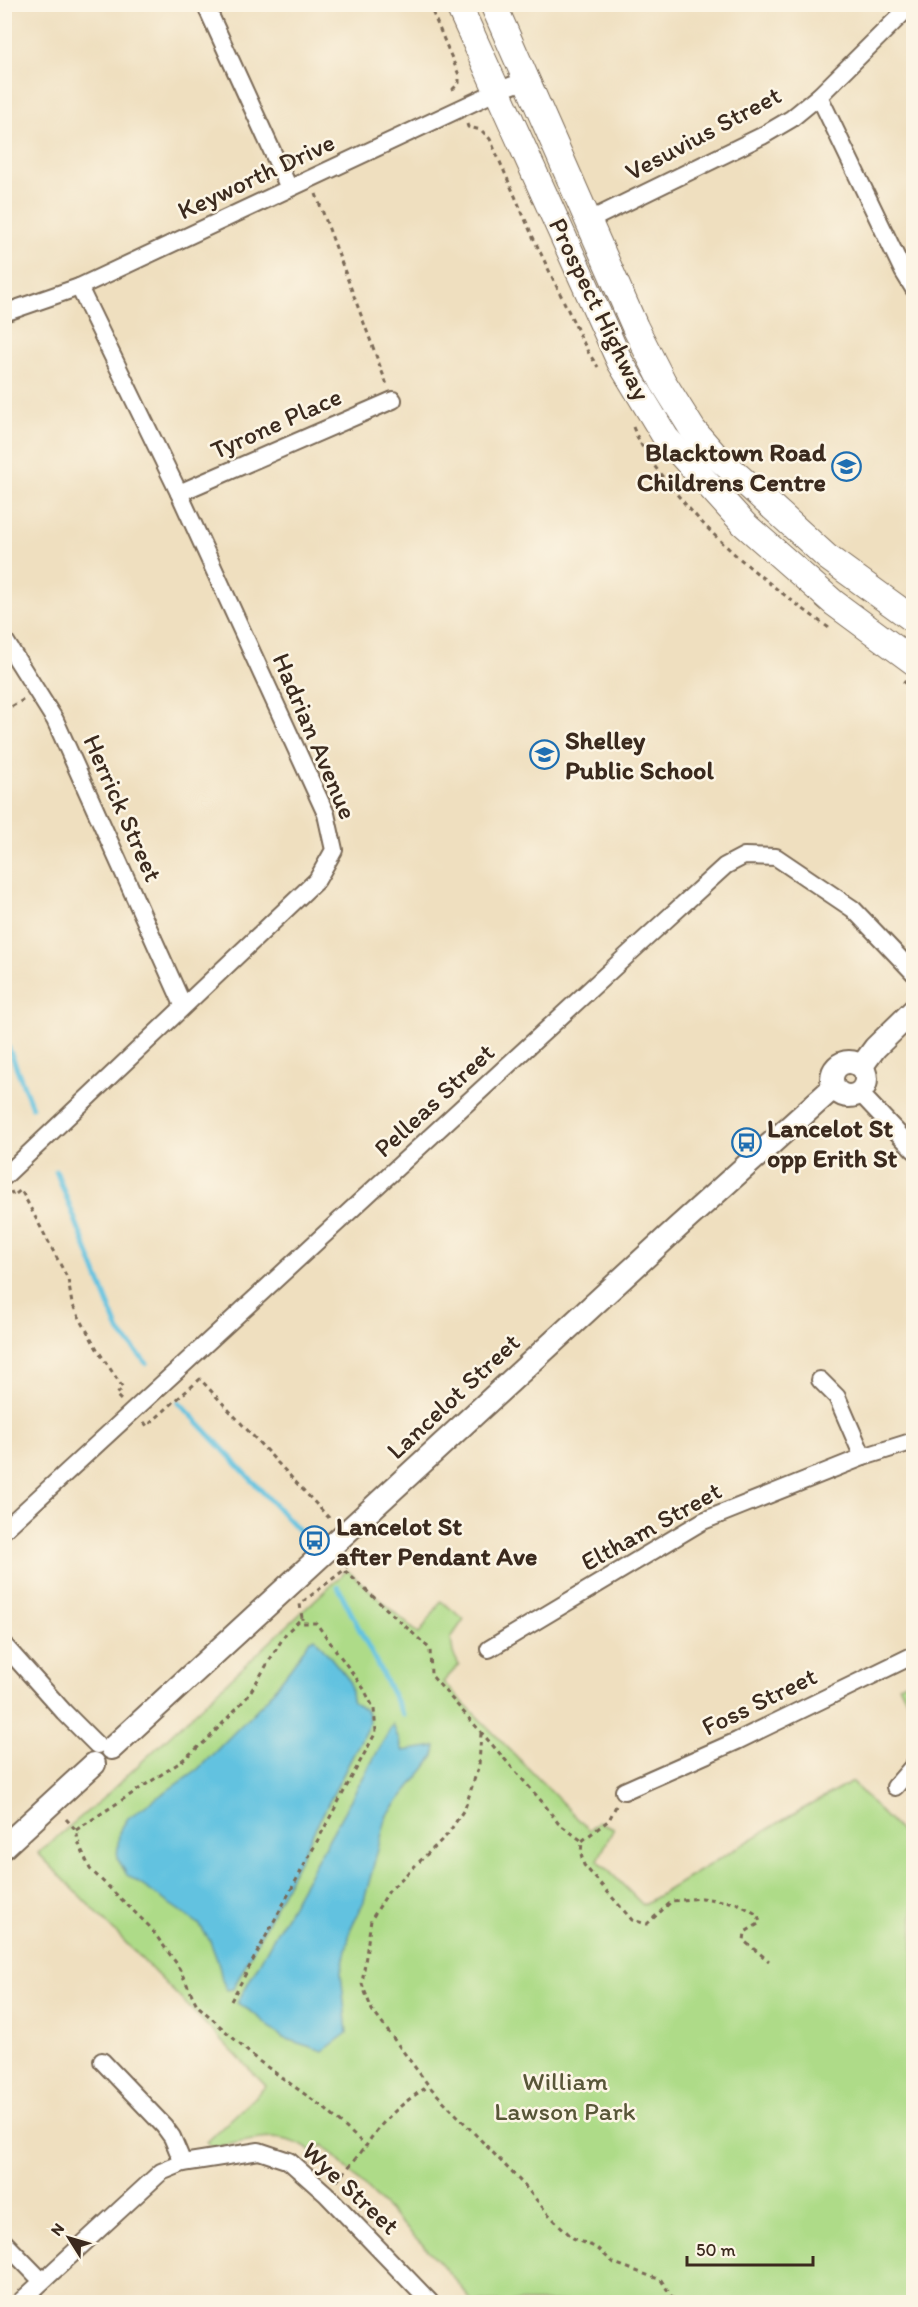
<svg xmlns="http://www.w3.org/2000/svg" width="918" height="2307" viewBox="0 0 918 2307" font-family="Itim,sans-serif">
	<style>
		.green { fill: #aedb88; stroke: #748253; stroke-width: 1.5 }
		.water { fill: #62c2e0; stroke: #4e767f; stroke-width: 1.5 }
		.lines { fill: none; stroke-linecap: round; stroke-linejoin: round }
		.stream { stroke: #62c2e0; stroke-width: 5 }
		.street-casing { stroke: #7a6956; stroke-width: 20 }
		.secondary-casing { stroke: #7a6956; stroke-width: 26 }
		.primary-casing { stroke: #7a6956; stroke-width: 28 }
		.path { stroke: #7a6956; stroke-width: 3; stroke-dasharray: 4.5 4.5; stroke-linecap: butt }
		.street { stroke: #fff; stroke-width: 16 }
		.secondary { stroke: #fff; stroke-width: 22 }
		.primary { stroke: #fff; stroke-width: 26 }
		.labels { text-anchor: middle; stroke-width: 5; stroke-linejoin: round; paint-order: stroke }
		.street-label { font-size: 26px; fill: #3b2a1e; stroke: #fcf5e5 }
		.poi-label { font-size: 26px; font-weight: bold; fill: #3b2a1e; stroke: #fcf5e5; text-anchor: start }
		.park-label { font-size: 26px; fill: #585638; stroke: #fcf5e5 }
	</style>
	<rect width="100%" height="100%" fill="#fcf5e5"/>
	<filter id="ink" filterUnits="userSpaceOnUse"><feTurbulence type="fractalNoise" baseFrequency=".0167" numOctaves="2"/><feDisplacementMap in="SourceGraphic" scale="12" xChannelSelector="R" yChannelSelector="G"/><feConvolveMatrix kernelMatrix="1 2 1 2 8 2 1 2 1" color-interpolation-filters="sRGB"/></filter>
	<filter id="wash" filterUnits="userSpaceOnUse"><feTurbulence type="fractalNoise" baseFrequency=".008" numOctaves="4" result="noise"/><feDisplacementMap in="SourceGraphic" scale="24" xChannelSelector="R" yChannelSelector="G"/><feGaussianBlur stdDeviation="1.35" result="paint"/><feColorMatrix in="noise" values="0 0 0 0 0 0 0 0 0 0 0 0 0 0 0 0 0 1.4 0 .05"/><feComposite in="paint" operator="in"/></filter>
	<g filter="url(#wash)">
		<rect width="100%" height="100%" fill="#efdfbf"/>
		<g class="green">
			<path d="M 347,1570 L 419,1634 L 441,1601 L 464,1619 L 451,1638 L 453,1653 L 459,1665 L 443,1682 L 589,1830 L 599,1822 L 614,1828 L 598,1860 L 643,1905 L 790,1816 L 852,1782 L 913,1845 L 913,2302 L 472,2302 L 463,2289 L 437,2259 L 323,2145 L 313,2153 C 282,2128 249,2141 213,2148 L 207,2142 L 266,2086 L 38,1853 L 102,1799 Z"/>
			<polygon points="913,1679 913,1713 899,1685"/>
		</g>
		<g class="water">
			<path d="M 315,1638 L 349,1680 C 352,1688 350,1695 353,1702 C 365,1709 371,1711 368,1726 L 233,1989 L 227,1990 L 222,1980 L 219,1965 L 210,1941 L 199,1924 L 127,1875 L 117,1858 L 119,1832 L 128,1818 L 198,1769 L 207,1760 L 266,1700 L 292,1666 L 309,1641 Z"/>
			<polygon points="393,1724 403,1751 436,1746 434,1756 424,1770 387,1815 364,1901 351,1928 341,1972 347,2033 323,2051 283,2038 252,2012 237,2003"/>
		</g>
		<g class="lines">
			<g class="stream">
				<polyline points="4,1036 32,1107"/>
				<polyline points="56,1171 119,1331 146,1363"/>
				<polyline points="179,1402 300,1532"/>
				<polyline points="338,1587 403,1715"/>
			</g>
		</g>
	</g>
	<g filter="url(#ink)">
		<g class="lines">
			<defs>
				<g id="street">
					<polyline points="205,4 289,188"/>
					<polyline points="819,96 903,271 914,289"/>
					<polyline points="588,221 762,136 791,119 819,96 912,4"/>
					<polyline points="4,313 79,287 502,89 527,80"/>
					<polyline points="179,493 393,400"/>
					<polyline points="4,639 55,720 183,1005"/>
					<polyline points="859,1092 914,1150"/>
					<polyline points="4,1177 317,880 334,850 326,814 179,493 79,287"/>
					<polyline points="820,1380 837,1397 863,1457"/>
					<polyline points="4,1530 634,949 725,866 744,856 776,857 853,909 914,973"/>
					<polyline points="4,1645 64,1712 97,1745"/>
					<polyline points="489,1649 703,1521 863,1457 914,1441"/>
					<polyline points="895,1787 914,1765"/>
					<polyline points="624,1791 737,1741 914,1655"/>
					<polyline points="102,2061 164,2126 172,2137 183,2163"/>
					<polyline points="4,2242 42,2281"/>
					<polyline points="20,2302 161,2172 183,2163 259,2151 289,2161 326,2194 430,2302"/>
				</g>
				<g id="secondary">
					<circle cx="849" cy="1079" r="17"/>
					<polyline points="861,1067 875,1048 914,1010"/>
					<polyline points="112,1748 677,1228 834,1087"/>
					<polyline points="4,1847 94,1764"/>
				</g>
				<g id="primary">
					<polyline points="458,4 620,362 666,438 744,524 834,603 914,662"/>
					<polyline points="493,4 635,327 663,382 693,430 714,454 827,557 914,620"/>
				</g>
			</defs>
			<use href="#street" class="street-casing"/>
			<use href="#secondary" class="secondary-casing"/>
			<use href="#primary" class="primary-casing"/>
			<g class="path">
				<polyline points="429,4 459,75 459,83 453,89 455,93"/>
				<polyline points="467,124 468,127 481,130 490,139 532,235 588,352 598,367"/>
				<polyline points="316,194 387,385"/>
				<path d="M 633,427 C 643,452 658,472 675,492 C 722,549 770,585 829,628"/>
				<polyline points="903,681 914,689"/>
				<polyline points="4,711 23,700"/>
				<polyline points="11,1191 13,1196 21,1190 68,1279 72,1304 97,1349 123,1388 116,1395 122,1401"/>
				<polyline points="144,1422 147,1426 200,1379 330,1519 328,1521"/>
				<polyline points="346,1557 350,1562 344,1570 430,1649 431,1675 544,1804 558,1823 582,1841"/>
				<polyline points="481,1733 479,1765 465,1808 448,1834 389,1891 371,1920 362,1984 372,2010 429,2086 522,2183 551,2217 573,2238 597,2248 614,2263 661,2280 675,2302"/>
				<polyline points="616,1806 609,1820 582,1841 581,1854 584,1865 632,1920 647,1924 672,1901 701,1898 737,1903 758,1915 760,1923 745,1932 744,1941 769,1961"/>
				<path d="M 66,1819 L 76,1830 L 79,1844 L 90,1869 L 149,1926 L 177,1964 L 197,2005 L 256,2059 L 324,2108 L 366,2146 C 381,2121 404,2101 429,2086"/>
				<polyline points="76,1830 179,1763 208,1739 248,1696 286,1633 302,1618 300,1604 344,1570"/>
				<polyline points="231,2001 376,1732 374,1709 364,1689 316,1623 302,1623 302,1618"/>
				<polyline points="337,2181 366,2146"/>
			</g>
			<use href="#street" class="street"/>
			<use href="#secondary" class="secondary"/>
			<use href="#primary" class="primary"/>
		</g>
	</g>
	<defs>
		<symbol id="school-ring" viewBox="-11 -11 22 22"><circle r="9.5" fill="#fcf5e5" stroke="#1f6fb2" stroke-width="1.5"/><path d="M0-5L7-2L0 1L-7-2ZM-4 1L0 2.5L4 1V4Q0 6-4 4Z" fill="#1f6fb2"/></symbol>
		<symbol id="bus-ring" viewBox="-11 -11 22 22"><circle r="9.5" fill="#fcf5e5" stroke="#1f6fb2" stroke-width="1.5"/><path d="M-5-6H5V4H4V6H2V4H-2V6H-4V4H-5ZM-3.5-4V0h7V-4ZM-3.5 1.2v1.5H-2V1.2ZM2 1.2v1.5H3.5V1.2Z" fill="#1f6fb2"/></symbol>
	</defs>
	<g fill-rule="evenodd">
		<use href="#school-ring" x="830" y="450" width="33" height="33"/>
		<use href="#school-ring" x="528" y="738" width="33" height="33"/>
		<use href="#bus-ring" x="730" y="1126" width="33" height="33"/>
		<use href="#bus-ring" x="298" y="1524" width="33" height="33"/>
	</g>
	<g class="labels">
		<g class="street-label">
			<text transform="translate(703 133) rotate(-28)" y="9">Vesuvius Street</text>
			<text transform="translate(256 176) rotate(-25)" y="9">Keyworth Drive</text>
			<text transform="translate(600 309) rotate(64)" y="9">Prospect Highway</text>
			<text transform="translate(276 423) rotate(-24)" y="9">Tyrone Place</text>
			<text transform="translate(315 736) rotate(67)" y="9">Hadrian Avenue</text>
			<text transform="translate(123 808) rotate(66)" y="9">Herrick Street</text>
			<text transform="translate(434 1100) rotate(-43)" y="9">Pelleas Street</text>
			<text transform="translate(453 1396) rotate(-43)" y="9">Lancelot Street</text>
			<text transform="translate(651 1526) rotate(-29)" y="9">Eltham Street</text>
			<text transform="translate(759 1701) rotate(-26)" y="9">Foss Street</text>
			<text transform="translate(351 2188) rotate(43)" y="9">Wye Street</text>
		</g>
		<g class="poi-label">
			<text x="826" y="461" text-anchor="end">Blacktown Road<tspan x="826" dy="30">Childrens Centre</tspan></text>
			<text x="565" y="749">Shelley<tspan x="565" dy="30">Public School</tspan></text>
			<text x="767" y="1137">Lancelot St<tspan x="767" dy="30">opp Erith St</tspan></text>
			<text x="336" y="1535">Lancelot St<tspan x="336" dy="30">after Pendant Ave</tspan></text>
		</g>
		<g class="park-label">
			<text x="565" y="2090">William<tspan x="565" dy="30">Lawson Park</tspan></text>
		</g>
	</g>
	<rect width="918" height="2307" fill="none" stroke="#fcf5e5" stroke-width="24"/>
	<g transform="translate(69 2238) rotate(307)" stroke="#fcf5e5" stroke-width="4.5" paint-order="stroke">
	<path d="M0-4.5L10 22L0 15L-10 22Z" fill="#3b2a1e"/>
	<text y="-9" font-size="16" font-weight="bold" text-anchor="middle" fill="#3b2a1e">N</text>
	</g>
	<path d="M687 2256v9h126v-9" fill="none" stroke="#3b2a1e" stroke-width="3"/>
	<text x="696" y="2256" font-size="18" fill="#3b2a1e" stroke="#fcf5e5" stroke-width="4.5" paint-order="stroke">50 m</text>
</svg>
